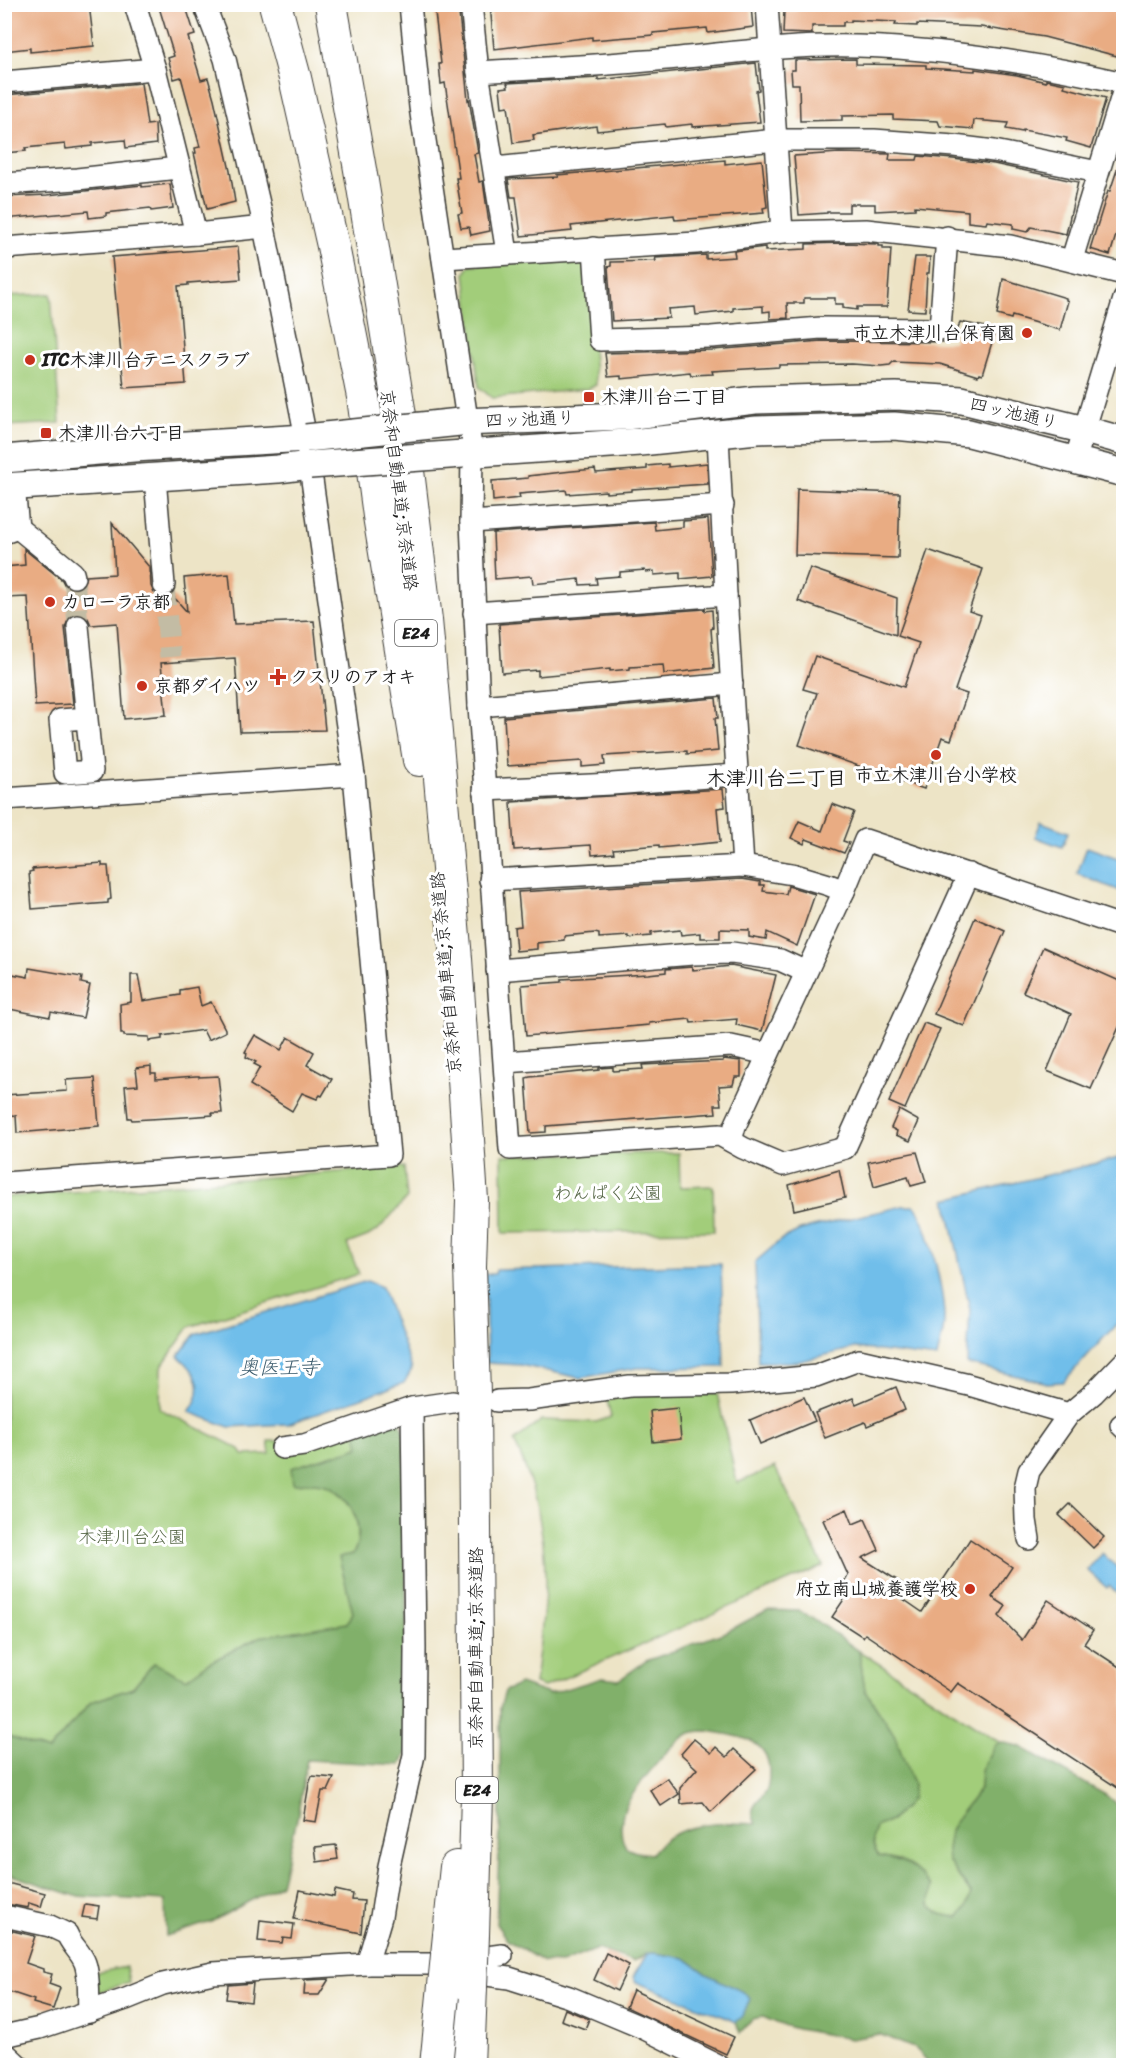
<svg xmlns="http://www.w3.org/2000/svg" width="1128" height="2070" viewBox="0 0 1128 2070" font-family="Sriracha,'Klee One',sans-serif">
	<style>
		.green { fill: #a2cd7a; stroke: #5f744b; stroke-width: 1.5 }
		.forest { fill: #81b06a; stroke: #4e6643; stroke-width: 1.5; fill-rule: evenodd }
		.water { fill: #6fbeea; stroke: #466d83; stroke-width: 1.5 }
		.building { fill: #e9ac83 }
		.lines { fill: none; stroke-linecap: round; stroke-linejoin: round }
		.minor-tunnel { stroke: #c3bca4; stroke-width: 21; stroke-dasharray: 21 10; stroke-linecap: butt }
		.minor-casing { stroke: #3b3a36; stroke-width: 24 }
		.major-casing { stroke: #3b3a36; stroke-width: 30 }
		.highway-casing { stroke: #3b3a36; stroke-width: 34 }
		.minor { stroke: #fff; stroke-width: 21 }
		.major { stroke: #fff; stroke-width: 27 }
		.highway { stroke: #fff; stroke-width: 32 }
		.major-bridge-casing { stroke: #3b3a36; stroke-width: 30; stroke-linecap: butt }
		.highway-bridge-casing { stroke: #3b3a36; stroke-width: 34; stroke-linecap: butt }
		.major-bridge { stroke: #fff; stroke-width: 27 }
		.highway-bridge { stroke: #fff; stroke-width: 32 }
		.poi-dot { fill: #c8321e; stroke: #fff; stroke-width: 2 }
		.labels { text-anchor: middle; stroke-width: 6; stroke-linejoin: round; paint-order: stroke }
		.shield { fill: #fff; stroke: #606060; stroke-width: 1.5 }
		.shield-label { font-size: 16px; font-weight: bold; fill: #1c1c1c }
		.poi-label { font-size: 18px; font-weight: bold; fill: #1c1c1c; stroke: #fff; text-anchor: start }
		.street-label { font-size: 18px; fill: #1c1c1c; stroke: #fff }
		.park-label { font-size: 18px; fill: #526342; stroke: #fff }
		.neighbourhood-label { font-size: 20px; font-weight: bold; fill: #1c1c1c; stroke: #fff }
		.water-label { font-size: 20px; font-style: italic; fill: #3d5d6e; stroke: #fff }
	</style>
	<rect width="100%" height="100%" fill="#fff"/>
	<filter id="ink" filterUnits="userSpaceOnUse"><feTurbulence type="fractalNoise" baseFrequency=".0167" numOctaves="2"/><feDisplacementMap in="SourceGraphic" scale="12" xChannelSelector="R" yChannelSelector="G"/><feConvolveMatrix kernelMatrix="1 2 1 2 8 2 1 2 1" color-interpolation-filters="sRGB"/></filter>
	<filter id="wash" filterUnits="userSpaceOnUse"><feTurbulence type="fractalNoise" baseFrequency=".008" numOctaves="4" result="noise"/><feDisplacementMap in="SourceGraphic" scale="24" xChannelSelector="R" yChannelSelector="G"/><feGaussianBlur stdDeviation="1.35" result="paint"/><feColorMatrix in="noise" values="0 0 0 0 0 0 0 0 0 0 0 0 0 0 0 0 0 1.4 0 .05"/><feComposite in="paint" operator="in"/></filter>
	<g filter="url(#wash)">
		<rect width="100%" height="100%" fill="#ede4c6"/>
		<g class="green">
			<polygon points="578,257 586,266 596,385 587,389 492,398 479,387 465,273 470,265"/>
			<polygon points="51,294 60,423 5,426 5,296"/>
			<polygon points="679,1153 680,1187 713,1186 714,1231 503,1233 502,1155"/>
			<path d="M 404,1167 L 407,1198 L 378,1230 L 368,1236 L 347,1244 L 359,1274 L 189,1327 L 161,1367 L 160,1409 L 240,1449 L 243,1455 L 270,1454 L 268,1441 L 291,1441 L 395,1408 L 359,1446 L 293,1484 C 305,1483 320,1481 331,1487 C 354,1500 365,1531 353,1554 L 340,1558 L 353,1613 L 347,1623 L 259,1637 L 207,1664 L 186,1679 L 154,1663 L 133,1688 L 91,1702 L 48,1751 L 9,1737 L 5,1732 L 4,1657 L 8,1653 L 5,1647 L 5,1197 Z"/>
			<path d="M 717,1393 L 737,1483 L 775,1467 L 823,1566 L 544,1687 L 535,1684 C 538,1653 544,1620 545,1588 C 546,1538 536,1487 514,1441 L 542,1420 L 596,1422 L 611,1417 L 607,1400 L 626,1395 Z"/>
			<path d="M 859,1651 L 1000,1742 L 994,1746 L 981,1770 L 980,1789 L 955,1821 L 948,1861 L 971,1894 L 967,1908 L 958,1918 L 940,1914 L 930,1905 L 931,1887 L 899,1860 L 879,1856 C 871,1845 871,1838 877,1826 L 891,1821 L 905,1807 L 912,1798 L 913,1784 L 894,1734 L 865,1690 Z"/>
			<polygon points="126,1967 129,1982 96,1993 90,1974"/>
		</g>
		<g class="forest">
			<path d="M 399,1418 L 405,1436 L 407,1751 L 401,1765 L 307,1760 L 297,1819 L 281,1884 L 211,1922 L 166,1936 L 165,1901 L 76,1896 L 5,1873 L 4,1732 L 10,1737 L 48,1751 L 91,1702 L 133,1688 L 154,1663 L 186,1679 L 207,1664 L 259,1637 L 347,1623 L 353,1613 L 339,1557 L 353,1554 C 366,1531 354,1500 331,1487 C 320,1481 305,1483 293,1484 L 291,1468 L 359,1447 L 356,1432 Z"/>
			<path d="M 767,1610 L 799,1611 L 817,1621 L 859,1651 L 865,1690 L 894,1734 L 913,1784 L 912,1798 L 905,1807 L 891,1821 L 877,1826 C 871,1838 871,1845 879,1856 C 906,1861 915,1865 931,1887 L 930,1905 L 940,1914 L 958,1918 L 967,1908 L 971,1893 L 948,1861 L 947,1850 L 950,1831 L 955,1821 L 980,1789 L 981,1770 L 994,1746 L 1000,1742 L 1019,1746 L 1106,1795 L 1123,1810 L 1123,2065 L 931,2065 L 916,2049 L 879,2034 L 851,2039 L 797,2029 L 779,2024 L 763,2017 L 752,2019 L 740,2033 L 736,2022 L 743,2015 L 707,1974 L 685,1958 L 653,1953 L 647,1954 L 633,1961 L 597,1949 L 561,1963 L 543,1962 L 507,1940 L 496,1924 L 500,1829 L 500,1708 L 505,1691 L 520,1684 L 549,1694 L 602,1678 L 619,1680 L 646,1661 L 726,1632 ZM 707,1731 C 734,1736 770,1736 769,1773 C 769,1780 769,1785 766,1791 C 758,1805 747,1805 756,1824 C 719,1822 674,1822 651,1854 C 643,1853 630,1853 625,1845 C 619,1836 621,1818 625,1808 C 632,1791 672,1742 688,1734 C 694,1731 700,1731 707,1731 Z"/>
		</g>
		<g class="water">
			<polygon points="1041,822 1068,832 1062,847 1035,837"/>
			<polygon points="1087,847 1123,860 1123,892 1077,874"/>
			<polygon points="1123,1157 1123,1317 1063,1382 1047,1383 967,1364 970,1310 946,1199"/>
			<path d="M 903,1206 L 915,1206 C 929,1224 945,1297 944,1321 C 944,1333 939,1346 937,1358 L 855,1348 L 797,1362 L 758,1362 L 755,1262 L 782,1239 L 800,1230 Z"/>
			<polygon points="721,1264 724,1367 637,1368 580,1378 520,1365 487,1363 485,1274 495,1274 496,1270"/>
			<path d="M 367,1281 L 382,1287 L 412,1369 L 404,1383 L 288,1424 L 229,1427 L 189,1412 C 206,1389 199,1373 178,1356 L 195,1334 Z"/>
			<polygon points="1102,1553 1123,1573 1123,1599 1109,1586 1107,1588 1087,1570"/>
			<polygon points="653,1953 685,1958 707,1974 743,1992 750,1999 743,2016 736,2022 732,2020 636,1982 633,1977 647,1954"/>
		</g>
		<g id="blocks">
			<g class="building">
				<polygon points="4,4 89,4 94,46 30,52 30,48 4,51"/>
				<polygon points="158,4 185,4 195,35 188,37 201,80 208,78 214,99 230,171 235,202 207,209 194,153 196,153 195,148 200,147 181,77 174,79 168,58 174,56"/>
				<polygon points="434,4 458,4 468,100 469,99 478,153 474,154 479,182 483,181 490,231 471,235 469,227 461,228 458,214 462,213 456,178 459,178 445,83 441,84 439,64 441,64"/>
				<polygon points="490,4 733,4 733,9 751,7 753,27 708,33 707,28 653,33 653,35 592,40 592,37 494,49"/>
				<polygon points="796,4 929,4 988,9 988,4 1124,4 1124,26 1117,56 1044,37 981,27 917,24 917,26 895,25 896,22 851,20 851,22 843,22 843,26 812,26 812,34 783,33 784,11 796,11"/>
				<polygon points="856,59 856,64 926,65 926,68 975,71 975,69 1017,75 1046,82 1046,80 1065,84 1064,87 1106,98 1091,148 1066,141 1067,138 1023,130 1022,132 1006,129 1008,123 974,120 973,129 940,126 938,121 893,119 893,115 842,116 842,120 800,121 799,84 792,84 791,70 795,70 795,60"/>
				<polygon points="756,63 759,90 756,91 760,122 692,127 692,124 666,127 665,124 597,131 596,126 533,135 534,140 513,143 508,106 502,107 500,88 508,87 507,83 598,78 598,80"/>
				<polygon points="141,83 147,125 155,124 156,144 126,148 125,140 92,143 92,146 66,149 65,144 25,148 26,151 4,153 4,95"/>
				<polygon points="839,153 890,154 889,160 917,160 918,156 953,159 994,164 1078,182 1066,234 1031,227 1027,232 1013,229 1013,224 987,221 986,224 968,222 968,211 915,206 915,209 875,211 875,204 849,204 849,212 827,212 827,213 799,215 794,156"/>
				<polygon points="1121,158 1124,159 1124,209 1110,255 1090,249 1108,191 1110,191"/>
				<polygon points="725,160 725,164 762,160 767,207 763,208 764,213 675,220 674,215 571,226 572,231 521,236 516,197 511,197 508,179 558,177 557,175"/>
				<polygon points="170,184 173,208 151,211 150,208 106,213 106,216 89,218 88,211 4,219 4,197 47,195 142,185 142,187"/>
				<polygon points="843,243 878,244 878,246 883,246 883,249 891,249 887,307 857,307 857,310 843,308 843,304 835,304 835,298 804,298 804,303 787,303 788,318 770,319 770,311 763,312 763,306 733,308 733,311 696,315 695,307 668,309 669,318 612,321 608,267 611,266 611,262 656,261 655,258 706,255 706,259 735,257 734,251 765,247 765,251 806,249 806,244"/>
				<polygon points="238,247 241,279 188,283 188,285 178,286 186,384 124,388 112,257"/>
				<polygon points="915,257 930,257 929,273 927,273 925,311 908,310"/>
				<polygon points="1003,279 1066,298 1066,300 1068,301 1060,330 1012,316 1011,319 997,315"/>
				<polygon points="960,322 996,329 982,375 979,374 978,376 940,364 893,362 890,365 881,366 852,364 779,365 779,367 712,371 713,374 691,375 690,372 621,379 621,376 608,377 605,353 712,350 821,341 954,342"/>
				<polygon points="707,463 708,484 632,489 632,491 606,493 606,491 567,494 566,490 519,494 520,498 493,501 492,481 528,478 528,476 572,471 595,469 596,473 647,469 647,466 668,464 668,467"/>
				<polygon points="797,489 900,493 898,558 795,555"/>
				<polygon points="708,519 712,576 680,579 680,573 654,575 654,571 646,572 645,570 620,572 620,576 596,578 597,584 580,585 579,579 533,584 532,576 495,579 493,533 654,522 655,530 683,527 683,521"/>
				<polygon points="112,523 150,568 151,586 154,593 164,598 172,595 187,612 184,578 229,574 234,624 314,621 325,730 240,732 235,658 161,663 166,715 124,719 117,623 91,625 88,618 77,613 70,616 65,627 73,704 35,706 28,597 4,598 4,567 25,565 24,549 62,580 65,586 71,589 78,589 83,586 86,576 115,574"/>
				<polygon points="928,550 983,569 969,611 981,615 955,690 967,694 951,740 942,737 924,789 799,745 817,693 803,689 815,656 904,687 919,643 898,636"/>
				<polygon points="810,568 897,598 896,635 798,601"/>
				<polygon points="705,609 705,611 712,610 713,628 711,629 714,668 664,674 663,665 630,667 630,669 610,671 610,669 538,676 538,670 502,673 499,624"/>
				<polygon points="716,698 718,718 715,718 718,751 687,754 687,751 604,756 605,765 582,767 582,761 507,766 504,717"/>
				<polygon points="723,789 725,807 717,808 720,842 659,848 659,845 613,849 614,853 592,855 591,845 514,850 511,802"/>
				<polygon points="832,804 854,812 843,841 849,843 844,853 806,839 804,844 791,838 799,821 822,831"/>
				<polygon points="102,863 102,866 108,866 111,899 108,900 108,903 32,909 29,872 33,871 32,869"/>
				<polygon points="742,879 760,882 760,885 764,885 763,891 786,894 788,886 815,894 797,946 767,932 766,940 749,937 749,930 720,929 720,938 700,938 700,933 681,935 680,930 651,933 651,936 629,938 629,936 599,938 599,934 595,933 564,936 564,940 537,943 537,949 516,951 514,927 521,926 518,892"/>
				<polygon points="975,918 1005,931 964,1026 934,1014"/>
				<polygon points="1043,947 1124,983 1124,1016 1091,1089 1047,1071 1071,1014 1023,992"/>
				<polygon points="731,966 776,975 762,1031 736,1025 737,1019 691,1023 690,1019 649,1023 649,1025 526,1036 522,985 562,982 562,979 648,974 666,972 666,969 692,967 693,970"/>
				<polygon points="29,968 82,977 81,983 90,985 83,1018 51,1012 50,1017 4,1008 4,978 6,979 7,973 28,977"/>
				<polygon points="131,975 138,975 143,1001 180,995 180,990 197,987 201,1006 211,1002 225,1029 225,1032 208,1040 203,1030 162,1036 162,1039 149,1041 149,1037 124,1036 124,1034 121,1034 120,1004 131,1002"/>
				<polygon points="924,1023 940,1029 905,1109 889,1102"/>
				<polygon points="255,1035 281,1050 288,1037 314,1052 307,1065 332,1079 322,1096 320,1095 317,1099 302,1093 292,1111 250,1085 260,1067 254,1064 256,1062 246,1057 247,1053 245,1052"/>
				<polygon points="723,1059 741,1061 741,1077 735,1077 733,1085 719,1086 721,1105 715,1105 716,1113 546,1126 546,1132 530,1133 526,1078 530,1077 599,1070 599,1068 613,1067 613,1071 643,1069 642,1065 723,1061"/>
				<polygon points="151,1066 151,1073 156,1073 156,1079 196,1076 199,1076 199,1077 218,1076 222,1113 212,1113 213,1115 185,1117 132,1120 131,1118 128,1118 125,1086 138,1085 136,1068"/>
				<polygon points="95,1078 99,1126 17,1133 16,1115 4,1116 4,1095 67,1091 66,1080"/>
				<polygon points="899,1110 919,1121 910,1141 896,1135 897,1131 891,1128"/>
				<polygon points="917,1152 926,1182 911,1186 908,1177 874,1187 868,1162"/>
				<polygon points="839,1170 845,1198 794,1210 789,1185"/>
				<polygon points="896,1387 905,1410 867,1426 865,1422 825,1438 815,1413 853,1398 856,1404"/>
				<polygon points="804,1397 815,1421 760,1444 750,1420"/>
				<polygon points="678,1408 681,1439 653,1442 650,1411"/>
				<polygon points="1070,1504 1104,1537 1093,1548 1059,1515"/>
				<polygon points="847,1509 853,1524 865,1519 879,1550 862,1558 903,1584 896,1594 922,1612 970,1539 1012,1567 992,1597 1006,1606 999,1616 1022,1640 1048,1600 1093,1630 1084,1644 1124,1670 1124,1792 958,1683 951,1692 865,1634 863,1637 832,1617 849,1592 841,1587 848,1575 823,1520"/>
				<polygon points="694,1739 711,1753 716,1747 727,1757 734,1749 756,1769 711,1812 703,1802 681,1804 680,1788 697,1769 681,1754"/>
				<polygon points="312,1776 334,1778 328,1791 322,1791 316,1822 303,1820 309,1784"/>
				<polygon points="667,1778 679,1794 661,1806 650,1790"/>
				<polygon points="336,1845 338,1859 317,1862 315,1847"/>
				<polygon points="4,1882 45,1893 41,1907 29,1903 28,1908 12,1905 4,1905"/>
				<polygon points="300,1890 334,1897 335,1890 353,1894 352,1900 364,1901 361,1933 294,1919"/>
				<polygon points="85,1904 99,1906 97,1919 82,1917"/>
				<polygon points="260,1920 294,1924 292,1939 283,1938 282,1943 258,1941"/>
				<polygon points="4,1929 35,1936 26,1963 43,1969 43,1972 52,1974 49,1984 60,1988 53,2009 33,2003 34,2000 4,1990"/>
				<polygon points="606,1953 629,1965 617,1991 594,1980"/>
				<polygon points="329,1979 319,1995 304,1995 305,1980"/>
				<polygon points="253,1983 251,2002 226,1999 228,1985"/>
				<polygon points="633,1990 734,2037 726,2054 626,2007"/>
				<polygon points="565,2009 589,2019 585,2029 561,2020"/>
			</g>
		</g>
	</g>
	<g filter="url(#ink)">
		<use href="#blocks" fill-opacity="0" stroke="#3b3a36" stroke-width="1.5"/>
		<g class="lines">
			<g class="minor-tunnel">
				<polyline points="74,577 78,626"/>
				<polyline points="164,585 170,657"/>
			</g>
			<defs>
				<g id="minor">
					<polyline points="135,4 155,69 196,234"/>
					<polyline points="410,4 420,107 472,453 471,522 479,706 510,1149 720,1135 743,1148 783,1165 845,1148 969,874"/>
					<polyline points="471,4 478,72 507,253"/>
					<polyline points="767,4 782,232"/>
					<path d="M 478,72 C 534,69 590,66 646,61 C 716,55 787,44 858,46 C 948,49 1036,63 1124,83"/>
					<polyline points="4,82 155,69"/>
					<polyline points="494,168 776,140 874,140 954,146 994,151 1098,172"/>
					<polyline points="4,184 77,179 178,168"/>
					<polyline points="4,248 196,234 264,227"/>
					<polyline points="594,248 600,340 711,337 821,328 940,329 947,237"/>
					<polyline points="443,258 696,243 782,232 866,230 1010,246 1124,274"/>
					<polyline points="1072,259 1124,89"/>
					<polyline points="718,436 726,595 743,866"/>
					<polyline points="1075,461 1124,299"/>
					<polyline points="155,478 164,585"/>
					<polyline points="471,522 723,505"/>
					<polyline points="18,528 73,573 74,577"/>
					<polyline points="7,532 18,528 14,486"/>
					<polyline points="474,613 726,595"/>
					<polyline points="78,626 92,771 65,773 60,720 86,718"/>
					<polyline points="479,706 732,684"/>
					<polyline points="484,790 612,784 736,775"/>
					<polyline points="4,799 354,775"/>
					<polyline points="490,880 743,866 792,874 829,885 844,891"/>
					<polyline points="497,970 693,954 732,953 780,960 806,972"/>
					<polyline points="505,1062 731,1046 768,1054"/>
					<polyline points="731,1141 735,1126 844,891 865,840 1124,927"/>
					<polyline points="4,1183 389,1155 354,775 306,438 261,212 225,59 204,4"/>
					<polyline points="497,1401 529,1400 630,1386 731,1384 816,1376 859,1360 969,1385 1069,1414"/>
					<polyline points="1124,1423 1121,1425 1124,1428"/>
					<polyline points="282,1448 304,1445 412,1408"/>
					<polyline points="1029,1539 1026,1520 1025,1488 1029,1471 1069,1414 1094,1393 1124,1362"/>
					<path d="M 9,1917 L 50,1926 L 67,1934 C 71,1945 81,1952 85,1963 C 90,1977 88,1997 89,2012"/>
					<polyline points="465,1961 487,1975 509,1978 569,1997 643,2028 719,2066"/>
					<polyline points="367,1964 381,1917 389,1866 414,1755 415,1649 412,1408 453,1402"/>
					<polyline points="4,2036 40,2028 126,1999 163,1984 213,1973 367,1964 434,1964 502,1955"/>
					<polyline points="4,2052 19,2066"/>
				</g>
				<g id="major">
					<polyline points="460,422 625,416 755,400 896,396 962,400 1085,430 1124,441"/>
					<polyline points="463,454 640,442 757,430 894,426 969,433 1124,473"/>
					<polyline points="4,459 134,448 306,438"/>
					<polyline points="4,487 278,469 310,465"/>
				</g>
				<g id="highway">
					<polyline points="275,4 295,78 333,246 363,397 379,516 419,760"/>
					<polyline points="331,4 362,181 405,446 426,620 456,959 472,1200 470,1266 474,1394 477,1795 473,1935"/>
					<polyline points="449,1935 456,1867"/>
					<polyline points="468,2066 471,1987"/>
				</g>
			</defs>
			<use href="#minor" class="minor-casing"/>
			<use href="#major" class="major-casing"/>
			<use href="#highway" class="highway-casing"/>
			<use href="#minor" class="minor"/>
			<use href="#major" class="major"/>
			<use href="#highway" class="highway"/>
			<defs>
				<g id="major-bridge">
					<polyline points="306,438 460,422"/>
					<polyline points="310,465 463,454"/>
				</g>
				<g id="highway-bridge">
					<polyline points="471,1987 473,1935"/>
					<polyline points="436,2066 449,1935"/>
				</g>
			</defs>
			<use href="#major-bridge" class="major-bridge-casing"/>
			<use href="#highway-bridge" class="highway-bridge-casing"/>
			<use href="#major-bridge" class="major-bridge"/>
			<use href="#highway-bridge" class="highway-bridge"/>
		</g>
	</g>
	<g class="poi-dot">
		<circle cx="1027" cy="333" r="6"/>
		<circle cx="30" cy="360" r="6"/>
		<rect x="583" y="391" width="12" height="12" rx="3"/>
		<rect x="40" y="427" width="12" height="12" rx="3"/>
		<circle cx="50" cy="602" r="6"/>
		<path d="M275 668h6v6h6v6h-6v6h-6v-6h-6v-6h6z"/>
		<circle cx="142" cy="686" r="6"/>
		<circle cx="936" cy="755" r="6"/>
		<circle cx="970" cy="1589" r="6"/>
	</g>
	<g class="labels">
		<g class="shield">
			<rect x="395" y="620" width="42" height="26" rx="4.5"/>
			<rect x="456" y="1777" width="42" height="26" rx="4.5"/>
		</g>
		<g class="shield-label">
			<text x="416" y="639">E24</text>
			<text x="477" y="1796">E24</text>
		</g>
		<g class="poi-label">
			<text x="1015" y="339" text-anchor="end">市立木津川台保育園</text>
			<text x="42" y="366">ITC木津川台テニスクラブ</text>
			<text x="601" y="403">木津川台二丁目</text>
			<text x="58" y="439">木津川台六丁目</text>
			<text x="62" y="608">カローラ京都</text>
			<text x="290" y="683">クスリのアオキ</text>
			<text x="154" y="692">京都ダイハツ</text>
			<text x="936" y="781" text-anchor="middle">市立木津川台小学校</text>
			<text x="958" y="1595" text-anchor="end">府立南山城養護学校</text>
		</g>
		<g class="street-label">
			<text transform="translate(1014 413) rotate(13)" y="6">四ッ池通り</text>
			<text transform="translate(530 419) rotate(-2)" y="6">四ッ池通り</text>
			<text transform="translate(399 490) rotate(83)" y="6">京奈和自動車道;京奈道路</text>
			<text transform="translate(446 973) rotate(-95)" y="6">京奈和自動車道;京奈道路</text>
			<text transform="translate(476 1648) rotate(-90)" y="6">京奈和自動車道;京奈道路</text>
		</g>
		<g class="park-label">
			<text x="608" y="1199">わんぱく公園</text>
			<text x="132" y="1543">木津川台公園</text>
		</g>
		<g class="neighbourhood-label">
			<text x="776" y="785">木津川台二丁目</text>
		</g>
		<g class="water-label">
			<text x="279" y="1374">奥医王寺</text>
		</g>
	</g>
	<rect width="1128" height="2070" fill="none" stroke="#fff" stroke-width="24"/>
</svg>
